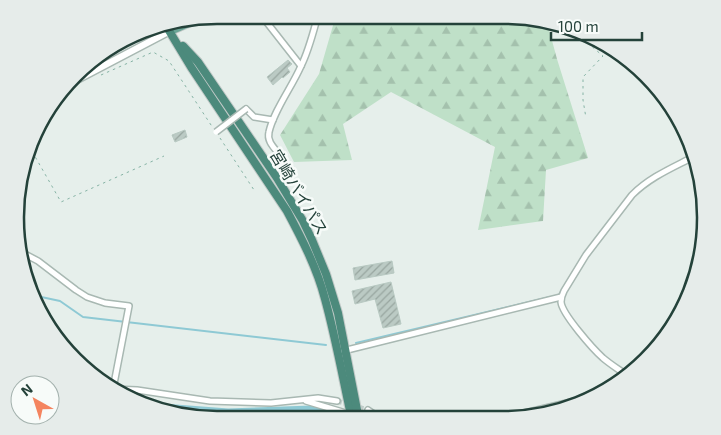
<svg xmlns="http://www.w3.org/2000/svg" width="721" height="435" viewBox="0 0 721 435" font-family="'Exo 2','Noto Sans JP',sans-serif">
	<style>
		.forest { fill: url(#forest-firs) }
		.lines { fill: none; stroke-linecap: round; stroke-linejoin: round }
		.stream { stroke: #8ec9d4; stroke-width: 2 }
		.river { stroke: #8ec9d4; stroke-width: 11 }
		.building { fill: url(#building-hatch); stroke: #b8c9c2 }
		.minor-tunnel { stroke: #bfccc8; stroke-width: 5; stroke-dasharray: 5 2.5; stroke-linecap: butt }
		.minor-casing { stroke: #a8b8b2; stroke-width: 8 }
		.tertiary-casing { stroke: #a8b8b2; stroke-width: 9 }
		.primary-casing { stroke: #c2cac8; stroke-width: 10 }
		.trunk-casing { stroke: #c2cac8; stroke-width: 10 }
		.path { stroke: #86b3a5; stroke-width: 1; stroke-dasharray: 2.5 4; stroke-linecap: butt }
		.minor { stroke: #fff; stroke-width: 5 }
		.tertiary { stroke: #fff; stroke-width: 6 }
		.primary { stroke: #6aa596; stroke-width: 8 }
		.trunk { stroke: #4c8a7c; stroke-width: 8 }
		.minor-bridge-casing { stroke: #a8b8b2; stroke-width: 8; stroke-linecap: butt }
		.minor-bridge { stroke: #fff; stroke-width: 5 }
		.labels { text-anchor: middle; stroke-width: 5; stroke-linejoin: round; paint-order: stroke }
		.street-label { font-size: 16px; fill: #24423a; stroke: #f7fbf9 }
		.rim { fill: none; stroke: #24423a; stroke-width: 2.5 }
	</style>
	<defs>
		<pattern id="forest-firs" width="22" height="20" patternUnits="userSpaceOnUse" patternTransform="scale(1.25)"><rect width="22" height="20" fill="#bfe0c8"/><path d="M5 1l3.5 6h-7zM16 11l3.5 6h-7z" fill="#a4c1ad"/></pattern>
		<pattern id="building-hatch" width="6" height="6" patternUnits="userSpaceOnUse" patternTransform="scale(1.25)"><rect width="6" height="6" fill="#bbcac4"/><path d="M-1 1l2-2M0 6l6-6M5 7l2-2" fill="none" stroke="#98a6a0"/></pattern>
	</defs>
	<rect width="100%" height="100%" fill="#e6efeb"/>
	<polygon class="forest" points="336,15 517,15 547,22 557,59 588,158 546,170 543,221 478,230 495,147 391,92 343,124 352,160 294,162 280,135 319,74"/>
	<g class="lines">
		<g class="stream">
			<polyline points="32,295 60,301 83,317 326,345"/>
			<polyline points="356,343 550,297"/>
		</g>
		<polyline class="river" points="149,408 228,414 312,411 330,416 339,420"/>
	</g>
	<g class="building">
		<polygon points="288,60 292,64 287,68 290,72 283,78 282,77 273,85 267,77"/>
		<polygon points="185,130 187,137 175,142 172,135"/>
		<polygon points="392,261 394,273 355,280 353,268"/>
		<polygon points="391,282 401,324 383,328 375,299 355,304 352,291"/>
	</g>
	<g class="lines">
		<polyline class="minor-tunnel" points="337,401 368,410"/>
		<defs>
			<g id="minor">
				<polyline points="261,15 301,66"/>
				<polyline points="246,109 254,117 273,120"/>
				<path d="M 277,178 C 280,176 283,173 284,169 C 288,155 265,147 269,132 C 274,110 292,87 301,66 C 309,50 313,33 318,15"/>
				<polyline points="21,252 38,261 76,290 87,297 105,303 129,306 113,389 137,390 210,401 271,403 318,398 337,401"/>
				<polyline points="343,351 561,297"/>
				<path d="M 625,374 C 618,369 610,364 603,358 C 593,349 562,314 561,302 C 561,298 562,295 564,291 L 586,255 L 632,195 C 650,177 672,168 693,157"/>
				<polyline points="306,401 359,417 364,420"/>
				<polyline points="368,410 383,420"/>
				<polyline points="495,420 592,397"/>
			</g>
			<polyline id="tertiary" points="69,84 170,31"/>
			<polyline id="primary" points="170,31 200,18"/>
			<g id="trunk">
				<path d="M 165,24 L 191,67 L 287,211 C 302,239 317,268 325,299 C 336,339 343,379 352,420"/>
				<polyline points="183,46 198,62 277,178 303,221 312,240 326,274 338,313 359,420"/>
			</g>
		</defs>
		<use href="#minor" class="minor-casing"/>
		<use href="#tertiary" class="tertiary-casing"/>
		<use href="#primary" class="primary-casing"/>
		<use href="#trunk" class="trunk-casing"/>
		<g class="path">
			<polyline points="570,26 570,31 583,39 603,56 583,77 583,100 586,118"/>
			<polyline points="101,75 153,52 169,61 213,128"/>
			<polyline points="220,138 254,190"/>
			<polyline points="29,146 61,202 164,156"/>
		</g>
		<use href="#minor" class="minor"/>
		<use href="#tertiary" class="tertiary"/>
		<use href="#primary" class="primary"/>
		<use href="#trunk" class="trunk"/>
		<defs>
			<polyline id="minor-bridge" points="216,132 246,109"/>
		</defs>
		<use href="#minor-bridge" class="minor-bridge-casing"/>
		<use href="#minor-bridge" class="minor-bridge"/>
	</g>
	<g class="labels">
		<g class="street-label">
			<text transform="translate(299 192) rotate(59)" y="6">宮崎バイパス</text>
		</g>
	</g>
	<path d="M0 0H721V435H0ZM217 24H504A193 193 0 0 1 697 217V218A193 193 0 0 1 504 411H217A193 193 0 0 1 24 218V217A193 193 0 0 1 217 24Z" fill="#e6ecea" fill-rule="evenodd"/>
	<path class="rim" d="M217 24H504A193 193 0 0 1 697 217V218A193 193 0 0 1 504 411H217A193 193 0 0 1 24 218V217A193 193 0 0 1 217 24Z"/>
	<g transform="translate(35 400) rotate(321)"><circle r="24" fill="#f7fbf9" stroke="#a3b1ad"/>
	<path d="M0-4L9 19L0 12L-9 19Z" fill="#f4845f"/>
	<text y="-8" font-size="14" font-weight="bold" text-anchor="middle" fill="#24423a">N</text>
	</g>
	<path d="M551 32v8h91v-8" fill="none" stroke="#24423a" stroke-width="2.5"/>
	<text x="558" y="32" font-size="15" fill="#24423a" stroke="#f7fbf9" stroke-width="4" paint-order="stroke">100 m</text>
</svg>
